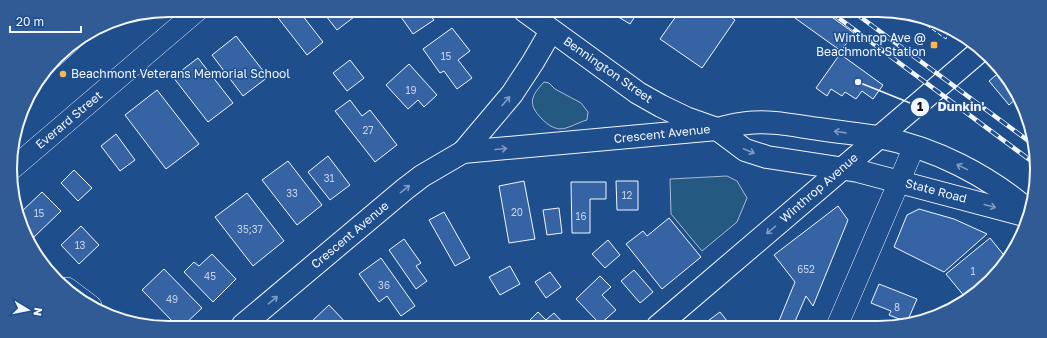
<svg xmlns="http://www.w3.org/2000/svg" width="1047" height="338" viewBox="0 0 1047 338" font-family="'Golos Text',sans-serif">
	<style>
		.green { fill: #245a82; stroke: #a8bbd7 }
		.parking { fill: #305b95; stroke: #a8bbd7 }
		.building { fill: #3563a3; stroke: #f2f6ff }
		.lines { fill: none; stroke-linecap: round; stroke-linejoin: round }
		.street-casing { stroke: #f2f6ff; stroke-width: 22 }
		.secondary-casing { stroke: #f2f6ff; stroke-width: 24 }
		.street { stroke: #1f4e8c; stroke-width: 21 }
		.secondary { stroke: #1f4e8c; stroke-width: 22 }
		.rail-casing { stroke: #f2f6ff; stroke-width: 4.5 }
		.rail { stroke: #1f4e8c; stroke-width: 3; stroke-dasharray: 9; stroke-linecap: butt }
		.fence { stroke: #f2f6ff; stroke-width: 1; stroke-dasharray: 5 2; stroke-linecap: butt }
		.oneway { stroke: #7e9ac0 }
		.poi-dot { fill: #ffb74d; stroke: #1f4e8c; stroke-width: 1.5 }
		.labels { text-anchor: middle; stroke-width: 3; stroke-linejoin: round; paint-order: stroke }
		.number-label { font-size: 10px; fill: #c3d1e8 }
		.poi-label { font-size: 12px; fill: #f2f6ff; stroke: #1f4e8c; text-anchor: end }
		.street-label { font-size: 12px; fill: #f2f6ff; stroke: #1f4e8c }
		.rim { fill: none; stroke: #f2f6ff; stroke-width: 2 }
		.leader { fill: none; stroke: #f2f6ff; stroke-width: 1.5 }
		.callout-dot { fill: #f2f6ff; stroke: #1f4e8c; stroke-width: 1.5 }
		.mark-label { font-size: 12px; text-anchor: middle; font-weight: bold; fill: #111 }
		.callout-label { font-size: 13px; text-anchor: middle; font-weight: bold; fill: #f2f6ff; stroke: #1f4e8c; stroke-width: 3; stroke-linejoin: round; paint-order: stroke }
	</style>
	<rect width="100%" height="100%" fill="#1f4e8c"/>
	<g class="green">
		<path d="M 544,82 L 549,83 L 555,89 L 581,103 L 588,112 L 587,120 C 579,122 568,129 560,129 C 552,128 547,124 542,119 C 527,104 531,96 544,82 Z"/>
		<polygon points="727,176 737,181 747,198 737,222 702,251 671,214 670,179"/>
	</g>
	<polygon class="parking" points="104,25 58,67 56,60 64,50"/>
	<g class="building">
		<polygon points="272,10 299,11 323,42 307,55"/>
		<polygon points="322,11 348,11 354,17 337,30"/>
		<polygon points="409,11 427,11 434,20 413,34 401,17"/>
		<polygon points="610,12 638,12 630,24"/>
		<polygon points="679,12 724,12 735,20 702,68 660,39"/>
		<polygon points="788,13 826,13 854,33 841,51"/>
		<polygon points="452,28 470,51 458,60 472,78 457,89 444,71 440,73 423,49"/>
		<polygon points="236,36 268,77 243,96 212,55"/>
		<polygon points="840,54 883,85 873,99 862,91 856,99 845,92 842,96 831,89 827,96 816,88"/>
		<polygon points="198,58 233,103 208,122 173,77"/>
		<polygon points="350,60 364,78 347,91 333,73"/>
		<polygon points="409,64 437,95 424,107 418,100 408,109 386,85"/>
		<polygon points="1001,71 1010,81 1017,98 1009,105 989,81"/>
		<polygon points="157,90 199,144 166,169 125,115"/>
		<polygon points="350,100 362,116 370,110 397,145 375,162 335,111"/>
		<polygon points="116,134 135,160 120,171 101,146"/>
		<polygon points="328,156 350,185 330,200 308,172"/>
		<polygon points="288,161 322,205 297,225 262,180"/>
		<polygon points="74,170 92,188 78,201 61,183"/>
		<polygon points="524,181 535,239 509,243 499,186"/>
		<polygon points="616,181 638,181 638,210 617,210"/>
		<polygon points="571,182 606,182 606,199 590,199 590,233 572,233"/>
		<polygon points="42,192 61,211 33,238 23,227 18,215"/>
		<polygon points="247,193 284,241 253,266 215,217"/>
		<polygon points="838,206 848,220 813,306 806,296 793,326 783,326 779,321 795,282 774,255"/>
		<polygon points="559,208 562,233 547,235 543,210"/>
		<polygon points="919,209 954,219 987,234 944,272 894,247 907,215"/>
		<polygon points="444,212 470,258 455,266 429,220"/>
		<polygon points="669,218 701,257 662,289 626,244 643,231 647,236"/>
		<polygon points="81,226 99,245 79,264 61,245"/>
		<polygon points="990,238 1007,259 1001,267 965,297 946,274"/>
		<polygon points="404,239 421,263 416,266 427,281 416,289 389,250"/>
		<polygon points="608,240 620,255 605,268 592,254"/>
		<polygon points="212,254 236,279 213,302 184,272 194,262 199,266"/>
		<polygon points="381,258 415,306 401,316 387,296 379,302 359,274"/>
		<polygon points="510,266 520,284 500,295 489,277"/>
		<polygon points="164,269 202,308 184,325 176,325 142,290"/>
		<polygon points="634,270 653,292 640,303 621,281"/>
		<polygon points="550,272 561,287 546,298 535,282"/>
		<polygon points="600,276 611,287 602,295 616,310 600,324 576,299"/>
		<polygon points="879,284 917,299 907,322 889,315 891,311 871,303"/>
		<polygon points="329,305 348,325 313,325 310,323"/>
		<polygon points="538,312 546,320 554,313 566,326 533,326 529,321"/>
		<polygon points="720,312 731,326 701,326"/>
		<polygon points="868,321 881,327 866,327"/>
	</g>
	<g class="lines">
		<defs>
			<g id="street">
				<polyline points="13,168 198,10"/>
				<polyline points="67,288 91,306"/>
				<polyline points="837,326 914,147"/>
			</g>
			<g id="secondary">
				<polyline points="525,11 638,93 661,106 686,118 717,129 745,150 767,157 858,171 1028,216"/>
				<path d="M 463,152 L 717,129 C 727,126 737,124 747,123 C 771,120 796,126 819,129 C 839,132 860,134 879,137 C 934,148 988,175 1030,212"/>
				<polyline points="243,325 405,189 422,176 463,152 512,94 533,62 551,31"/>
				<polyline points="658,326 980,51"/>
			</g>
		</defs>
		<use href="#street" class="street-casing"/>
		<use href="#secondary" class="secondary-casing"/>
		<use href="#street" class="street"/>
		<use href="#secondary" class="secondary"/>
		<defs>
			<g id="rail">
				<polyline points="832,13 1034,163"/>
				<polyline points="855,13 1034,145"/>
			</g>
		</defs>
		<use href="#rail" class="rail-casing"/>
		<use href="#rail" class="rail"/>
		<polyline class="fence" points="909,13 946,39 949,29"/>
	</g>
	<defs><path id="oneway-shaft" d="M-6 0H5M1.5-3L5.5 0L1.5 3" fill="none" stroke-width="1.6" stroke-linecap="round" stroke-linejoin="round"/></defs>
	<g class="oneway">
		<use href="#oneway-shaft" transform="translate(506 101) rotate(-50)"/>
		<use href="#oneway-shaft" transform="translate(840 132) rotate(-172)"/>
		<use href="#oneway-shaft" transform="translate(501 149) rotate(-5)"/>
		<use href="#oneway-shaft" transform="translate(749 151) rotate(23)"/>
		<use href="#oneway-shaft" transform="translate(962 167) rotate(-154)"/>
		<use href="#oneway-shaft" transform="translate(405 189) rotate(-39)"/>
		<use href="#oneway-shaft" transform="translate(990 206) rotate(15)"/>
		<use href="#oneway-shaft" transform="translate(771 230) rotate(140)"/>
		<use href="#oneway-shaft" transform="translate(273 300) rotate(-40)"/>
	</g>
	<g class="poi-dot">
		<rect x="930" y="41" width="8" height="8" rx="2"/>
		<circle cx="63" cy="74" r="4"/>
	</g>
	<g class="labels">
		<g class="number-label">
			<text x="446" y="60">15</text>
			<text x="411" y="94">19</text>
			<text x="368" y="134">27</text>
			<text x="329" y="182">31</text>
			<text x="292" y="197">33</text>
			<text x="627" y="199">12</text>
			<text x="517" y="216">20</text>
			<text x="39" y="217">15</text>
			<text x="581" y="220">16</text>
			<text x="250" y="233">35;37</text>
			<text x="80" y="249">13</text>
			<text x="806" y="273">652</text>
			<text x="973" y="275">1</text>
			<text x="210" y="280">45</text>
			<text x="384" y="289">36</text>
			<text x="172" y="303">49</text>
			<text x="897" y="311">8</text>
		</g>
		<g class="poi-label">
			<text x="926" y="42">Winthrop Ave @<tspan x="926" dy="14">Beachmont Station</tspan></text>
			<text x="71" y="78" text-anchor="start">Beachmont Veterans Memorial School</text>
		</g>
		<g class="street-label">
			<text transform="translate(608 70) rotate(35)" y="4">Bennington Street</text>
			<text transform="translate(69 120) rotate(-40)" y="4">Everard Street</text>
			<text transform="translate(662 134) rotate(-6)" y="4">Crescent Avenue</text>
			<text transform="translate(819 188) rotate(-41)" y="4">Winthrop Avenue</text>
			<text transform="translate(936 191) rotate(15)" y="4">State Road</text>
			<text transform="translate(350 235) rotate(-40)" y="4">Crescent Avenue</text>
		</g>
	</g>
	<path d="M0 0H1047V338H0ZM169 17H878A152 152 0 0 1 1030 169V169A152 152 0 0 1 878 321H169A152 152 0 0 1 17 169V169A152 152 0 0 1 169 17Z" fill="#305b95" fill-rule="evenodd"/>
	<path class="rim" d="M169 17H878A152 152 0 0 1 1030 169V169A152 152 0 0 1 878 321H169A152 152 0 0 1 17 169V169A152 152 0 0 1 169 17Z"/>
	<path class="leader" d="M858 82L920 107"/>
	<g class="callout-dot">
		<circle cx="858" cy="82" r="4"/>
		<circle cx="920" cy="107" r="10"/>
	</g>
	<g class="mark-label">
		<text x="920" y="111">1</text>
	</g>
	<g class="callout-label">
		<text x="961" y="111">Dunkin'</text>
	</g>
	<g transform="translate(28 310) rotate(100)" stroke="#1f4e8c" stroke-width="3" paint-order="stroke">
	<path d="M0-3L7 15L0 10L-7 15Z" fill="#f2f6ff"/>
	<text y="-6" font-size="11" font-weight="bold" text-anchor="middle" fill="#f2f6ff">N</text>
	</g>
	<path d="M10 26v6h71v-6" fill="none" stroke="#f2f6ff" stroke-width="2"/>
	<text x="16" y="26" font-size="12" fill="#f2f6ff" stroke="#1f4e8c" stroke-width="3" paint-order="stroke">20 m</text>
</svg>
